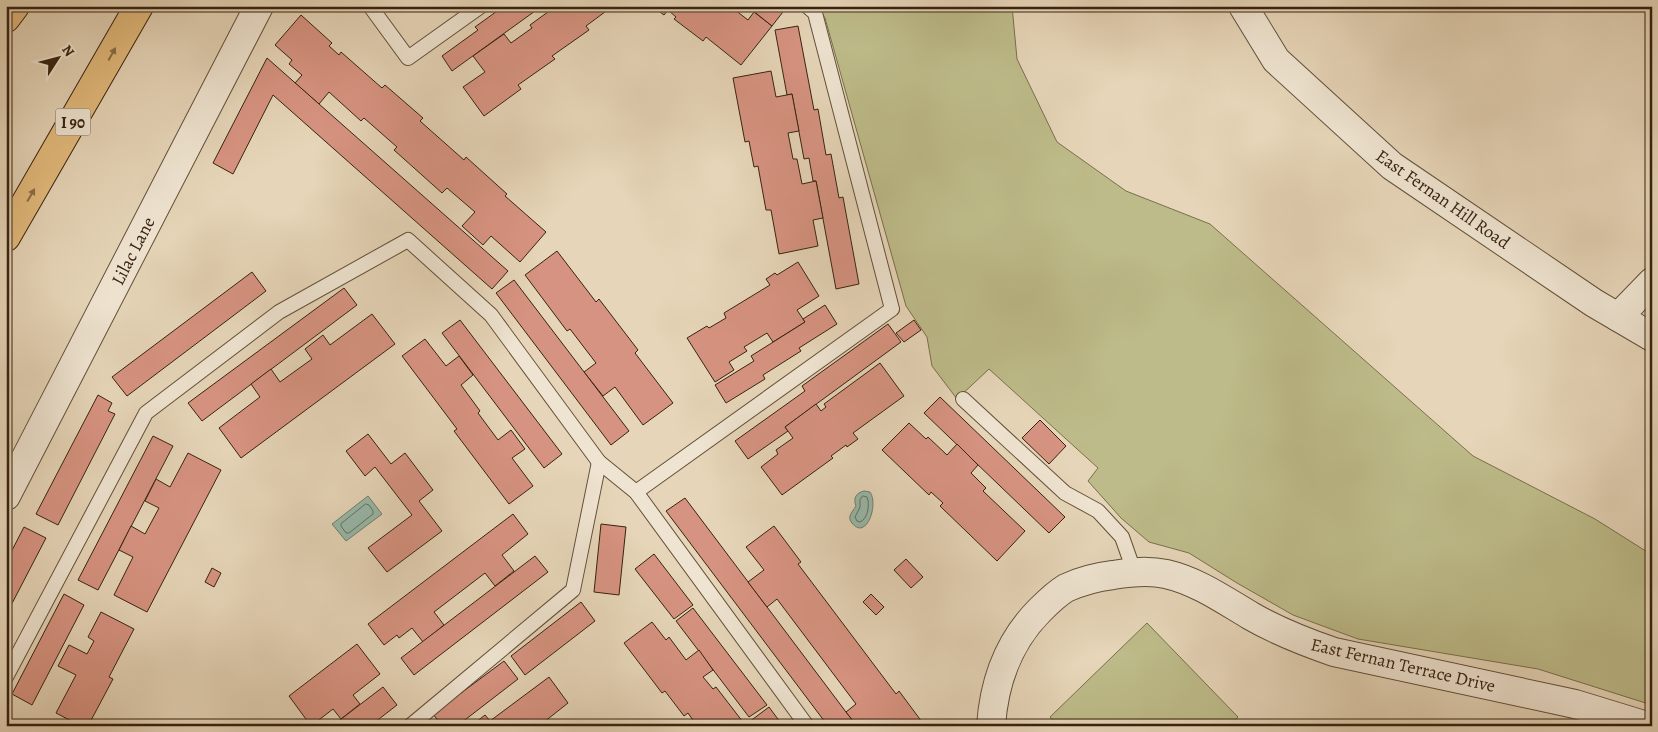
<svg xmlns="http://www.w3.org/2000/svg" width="1658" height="732" viewBox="0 0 1658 732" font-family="Alegreya,serif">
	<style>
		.green { fill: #bdbb89; stroke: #7a6f4c }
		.water { fill: #97b9aa; stroke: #707d6c }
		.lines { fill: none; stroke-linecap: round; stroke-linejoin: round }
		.shore { stroke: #666e5d; stroke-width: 1 }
		.building { fill: #d79381; stroke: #362310 }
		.lane-casing { stroke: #62503a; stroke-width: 16 }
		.street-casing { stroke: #62503a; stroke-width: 30 }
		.highway-casing { stroke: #362310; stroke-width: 30 }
		.lane { stroke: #efe4d1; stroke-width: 14 }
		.street { stroke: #efe4d1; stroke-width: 28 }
		.highway { stroke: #e3ba7c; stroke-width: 28 }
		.oneway { fill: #8c6e46 }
		.labels { text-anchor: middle; stroke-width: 4; stroke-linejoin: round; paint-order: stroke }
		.shield { fill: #efe4d1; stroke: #6e5d4a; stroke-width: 1 }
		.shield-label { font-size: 16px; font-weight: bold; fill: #362310 }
		.street-label { font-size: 18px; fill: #362310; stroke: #efe4d1 }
	</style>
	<rect width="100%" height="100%" fill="#e6d5b8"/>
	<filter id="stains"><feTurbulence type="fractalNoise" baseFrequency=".004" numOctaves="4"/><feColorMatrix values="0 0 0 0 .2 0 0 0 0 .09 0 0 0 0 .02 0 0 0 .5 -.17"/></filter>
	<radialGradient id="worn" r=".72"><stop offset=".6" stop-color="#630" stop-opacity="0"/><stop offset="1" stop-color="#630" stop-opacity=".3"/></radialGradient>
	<g class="green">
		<polygon points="817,6 1012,6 1017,59 1057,142 1126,191 1210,224 1473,456 1595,519 1652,555 1652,705 1538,669 1358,639 1293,615 1237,583 1189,553 1149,542 1121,518 1088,481 1098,468 989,369 957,399 932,366 927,337 906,306 825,18"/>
		<polygon points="1147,623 1238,717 1229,726 1058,726 1050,717"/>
	</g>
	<g class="water">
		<path d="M 864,491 L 870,492 C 879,505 866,541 852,523 C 851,522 849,519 850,516 C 851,513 854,509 856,506 C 853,498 856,493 864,491 Z"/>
		<polygon points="368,496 382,514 346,541 332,524"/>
	</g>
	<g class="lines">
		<g class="shore">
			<path d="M 863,496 L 867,497 C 870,504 868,519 860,522 L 857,521 L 855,517 L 860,507 L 860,500 Z"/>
			<polygon points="366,504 369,505 373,511 373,514 349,533 346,533 341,526 341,524"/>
		</g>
	</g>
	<g class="building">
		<polygon points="504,6 542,6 452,71 442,56 478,30 475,27"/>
		<polygon points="550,6 613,6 586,26 589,30 552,56 555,59 518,85 521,89 484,116 463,87 485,72 473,56 504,34 511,43 532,28 530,25 552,9"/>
		<polygon points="652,6 723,6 728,10 730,6 748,20 754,12 772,26 741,65 706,37 703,41 674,19 676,17 668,10 664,15"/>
		<polygon points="747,6 784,6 786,8 772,26"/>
		<polygon points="301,15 332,43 329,46 339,55 341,52 382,88 385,85 423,118 420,121 464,160 466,157 507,194 505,196 546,232 520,262 491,236 483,245 462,226 475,212 447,188 442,193 394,150 397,147 364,118 361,121 329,92 319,104 295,83 302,75 289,64 292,60 275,45"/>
		<polygon points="798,26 814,110 818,109 826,155 831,154 839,198 843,197 859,284 836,289 816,181 813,181 809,158 804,159 792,94 787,95 775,30"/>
		<polygon points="267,58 508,271 492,289 273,95 233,174 213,163"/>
		<polygon points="771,71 776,97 792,94 799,131 788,133 793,159 797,159 802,184 816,181 823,218 813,220 818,246 779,254 771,210 766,210 758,166 754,167 749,141 745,142 733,78"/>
		<polygon points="557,251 596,302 599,299 638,350 635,353 673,403 643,425 615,387 603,396 584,372 596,363 570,329 567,331 525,275"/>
		<polygon points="798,262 819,296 797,310 805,322 773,342 767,333 744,347 747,351 729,362 734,370 715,382 687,338 707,326 709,328 726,318 724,313 770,285 766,279 775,273 777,275"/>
		<polygon points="252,272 266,291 127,396 112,377"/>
		<polygon points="514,280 629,431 611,445 496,293"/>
		<polygon points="344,288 357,305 202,421 188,403"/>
		<polygon points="825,305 837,324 799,348 801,351 763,375 765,379 726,403 715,385 754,361 751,356 805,322 803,319"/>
		<polygon points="372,314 395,344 241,458 219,428 260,397 251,384 271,369 280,382 312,359 305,349 323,335 330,345"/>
		<polygon points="460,320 562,454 544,468 442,333"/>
		<polygon points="914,320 921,330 904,342 896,333"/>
		<polygon points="888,324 901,342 785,427 788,431 748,459 735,441 805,391 802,386"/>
		<polygon points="425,339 446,366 459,356 473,375 461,385 480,411 478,413 498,440 511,430 525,449 512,458 533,486 509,504 454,431 457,429 402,356"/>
		<polygon points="880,363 904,396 853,433 858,439 847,447 846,445 831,456 833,458 782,495 761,467 778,454 776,450 793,438 785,427 816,404 821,411 826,407 824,404"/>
		<polygon points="98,395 112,403 108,411 115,414 58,525 36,514"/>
		<polygon points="940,397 1065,517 1049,533 924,413"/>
		<polygon points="1040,420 1066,446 1049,464 1022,438"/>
		<polygon points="909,423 926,439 928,437 947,455 957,444 978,465 971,473 986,488 983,491 1025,531 997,561 940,506 943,503 931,492 929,495 882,450"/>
		<polygon points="368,434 391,464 405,453 433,490 419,501 442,531 387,572 368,548 412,515 375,467 365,476 346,451"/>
		<polygon points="153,436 173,446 98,590 78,580"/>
		<polygon points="188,453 221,470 147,612 114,595 133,557 119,550 131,526 145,534 159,508 145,501 156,479 170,487"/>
		<polygon points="685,498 846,712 857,726 828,726 666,511"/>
		<polygon points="513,514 528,534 502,555 514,571 495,586 485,573 434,612 444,625 423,642 412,628 399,638 397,635 384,645 368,624"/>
		<polygon points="601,524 626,527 619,595 594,592"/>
		<polygon points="774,526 801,562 798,564 896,694 899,691 925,726 857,726 846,712 856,704 777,599 767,607 748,582 764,570 746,547"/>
		<polygon points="24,527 46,538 6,615 6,562"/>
		<polygon points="654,554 693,605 674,619 635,569"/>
		<polygon points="535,556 548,572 414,675 401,658"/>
		<polygon points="906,559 923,577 911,588 894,570"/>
		<polygon points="212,568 221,573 214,587 205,582"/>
		<polygon points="64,594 84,605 32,705 12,694"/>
		<polygon points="871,594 884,607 876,615 863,602"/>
		<polygon points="581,602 595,621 525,675 511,656"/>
		<polygon points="693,608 767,705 749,717 676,621"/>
		<polygon points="101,612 134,629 109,677 113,679 88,726 81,726 56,713 76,675 58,666 69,645 87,654 94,641 88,637"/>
		<polygon points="652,622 666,640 669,637 686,660 699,650 713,670 703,677 713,689 716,687 746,726 697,726 688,713 684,716 665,691 662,693 624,643"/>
		<polygon points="357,644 380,674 353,695 360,704 341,719 333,709 311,726 289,696"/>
		<polygon points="504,661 518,679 457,726 442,726 433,714"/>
		<polygon points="549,677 568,703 539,726 471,726 485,715 490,721"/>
		<polygon points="383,687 397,705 370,726 332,726"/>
		<polygon points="769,707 783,726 752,726 749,722"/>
	</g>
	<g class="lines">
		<defs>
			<g id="lane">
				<polyline points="370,6 408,58 481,6"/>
				<polyline points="963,399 1065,493 1098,511 1122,537 1134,571"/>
				<polyline points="636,492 892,309 815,13 807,6"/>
				<polyline points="6,677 146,413 279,312 408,240 491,315 599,462 636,492 807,726"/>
				<polyline points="410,726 573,590 599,462"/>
			</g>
			<g id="street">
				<polyline points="1243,6 1276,60 1392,166 1594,303 1652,337"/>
				<polyline points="1618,317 1652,282"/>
				<polyline points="6,496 259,6"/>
				<path d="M 991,726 C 994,682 1009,641 1040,610 C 1048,602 1056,594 1066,588 C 1081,581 1097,577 1113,575 C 1131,572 1148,570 1166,574 C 1197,581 1224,600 1251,616 C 1277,631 1305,642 1334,652 L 1575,704 L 1647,726"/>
			</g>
			<g id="highway">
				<polyline points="6,18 15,6"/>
				<polyline points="6,237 139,6"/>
			</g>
		</defs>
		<use href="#lane" class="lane-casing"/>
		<use href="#street" class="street-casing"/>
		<use href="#highway" class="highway-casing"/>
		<use href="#lane" class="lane"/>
		<use href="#street" class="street"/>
		<use href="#highway" class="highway"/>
	</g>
	<defs><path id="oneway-solid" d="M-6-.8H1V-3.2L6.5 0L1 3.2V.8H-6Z" transform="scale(1.25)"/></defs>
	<g class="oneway">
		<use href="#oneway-solid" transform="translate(112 54) rotate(-61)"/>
		<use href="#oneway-solid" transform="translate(31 195) rotate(-60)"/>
	</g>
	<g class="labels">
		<rect class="shield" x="55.5" y="108.5" width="35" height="27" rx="4"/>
		<g class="shield-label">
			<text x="73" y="128">I 90</text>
		</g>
		<g class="street-label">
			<text transform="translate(1443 199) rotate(35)" y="6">East Fernan Hill Road</text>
			<text transform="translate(133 251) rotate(-63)" y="6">Lilac Lane</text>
			<text transform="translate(1403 665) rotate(13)" y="6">East Fernan Terrace Drive</text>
		</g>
	</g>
	<rect width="1658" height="732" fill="none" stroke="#e6d5b8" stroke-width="25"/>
	<rect x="8" y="8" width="1643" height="717" fill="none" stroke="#362310" stroke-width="2.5"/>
	<rect x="12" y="12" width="1633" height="707" fill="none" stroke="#362310"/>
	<g transform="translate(58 58) rotate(54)" stroke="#efe4d1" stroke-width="4" paint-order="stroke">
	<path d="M0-4L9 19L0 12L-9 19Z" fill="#362310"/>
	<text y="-8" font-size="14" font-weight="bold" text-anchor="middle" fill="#362310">N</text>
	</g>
	<rect width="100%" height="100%" filter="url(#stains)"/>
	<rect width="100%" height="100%" fill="url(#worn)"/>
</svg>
